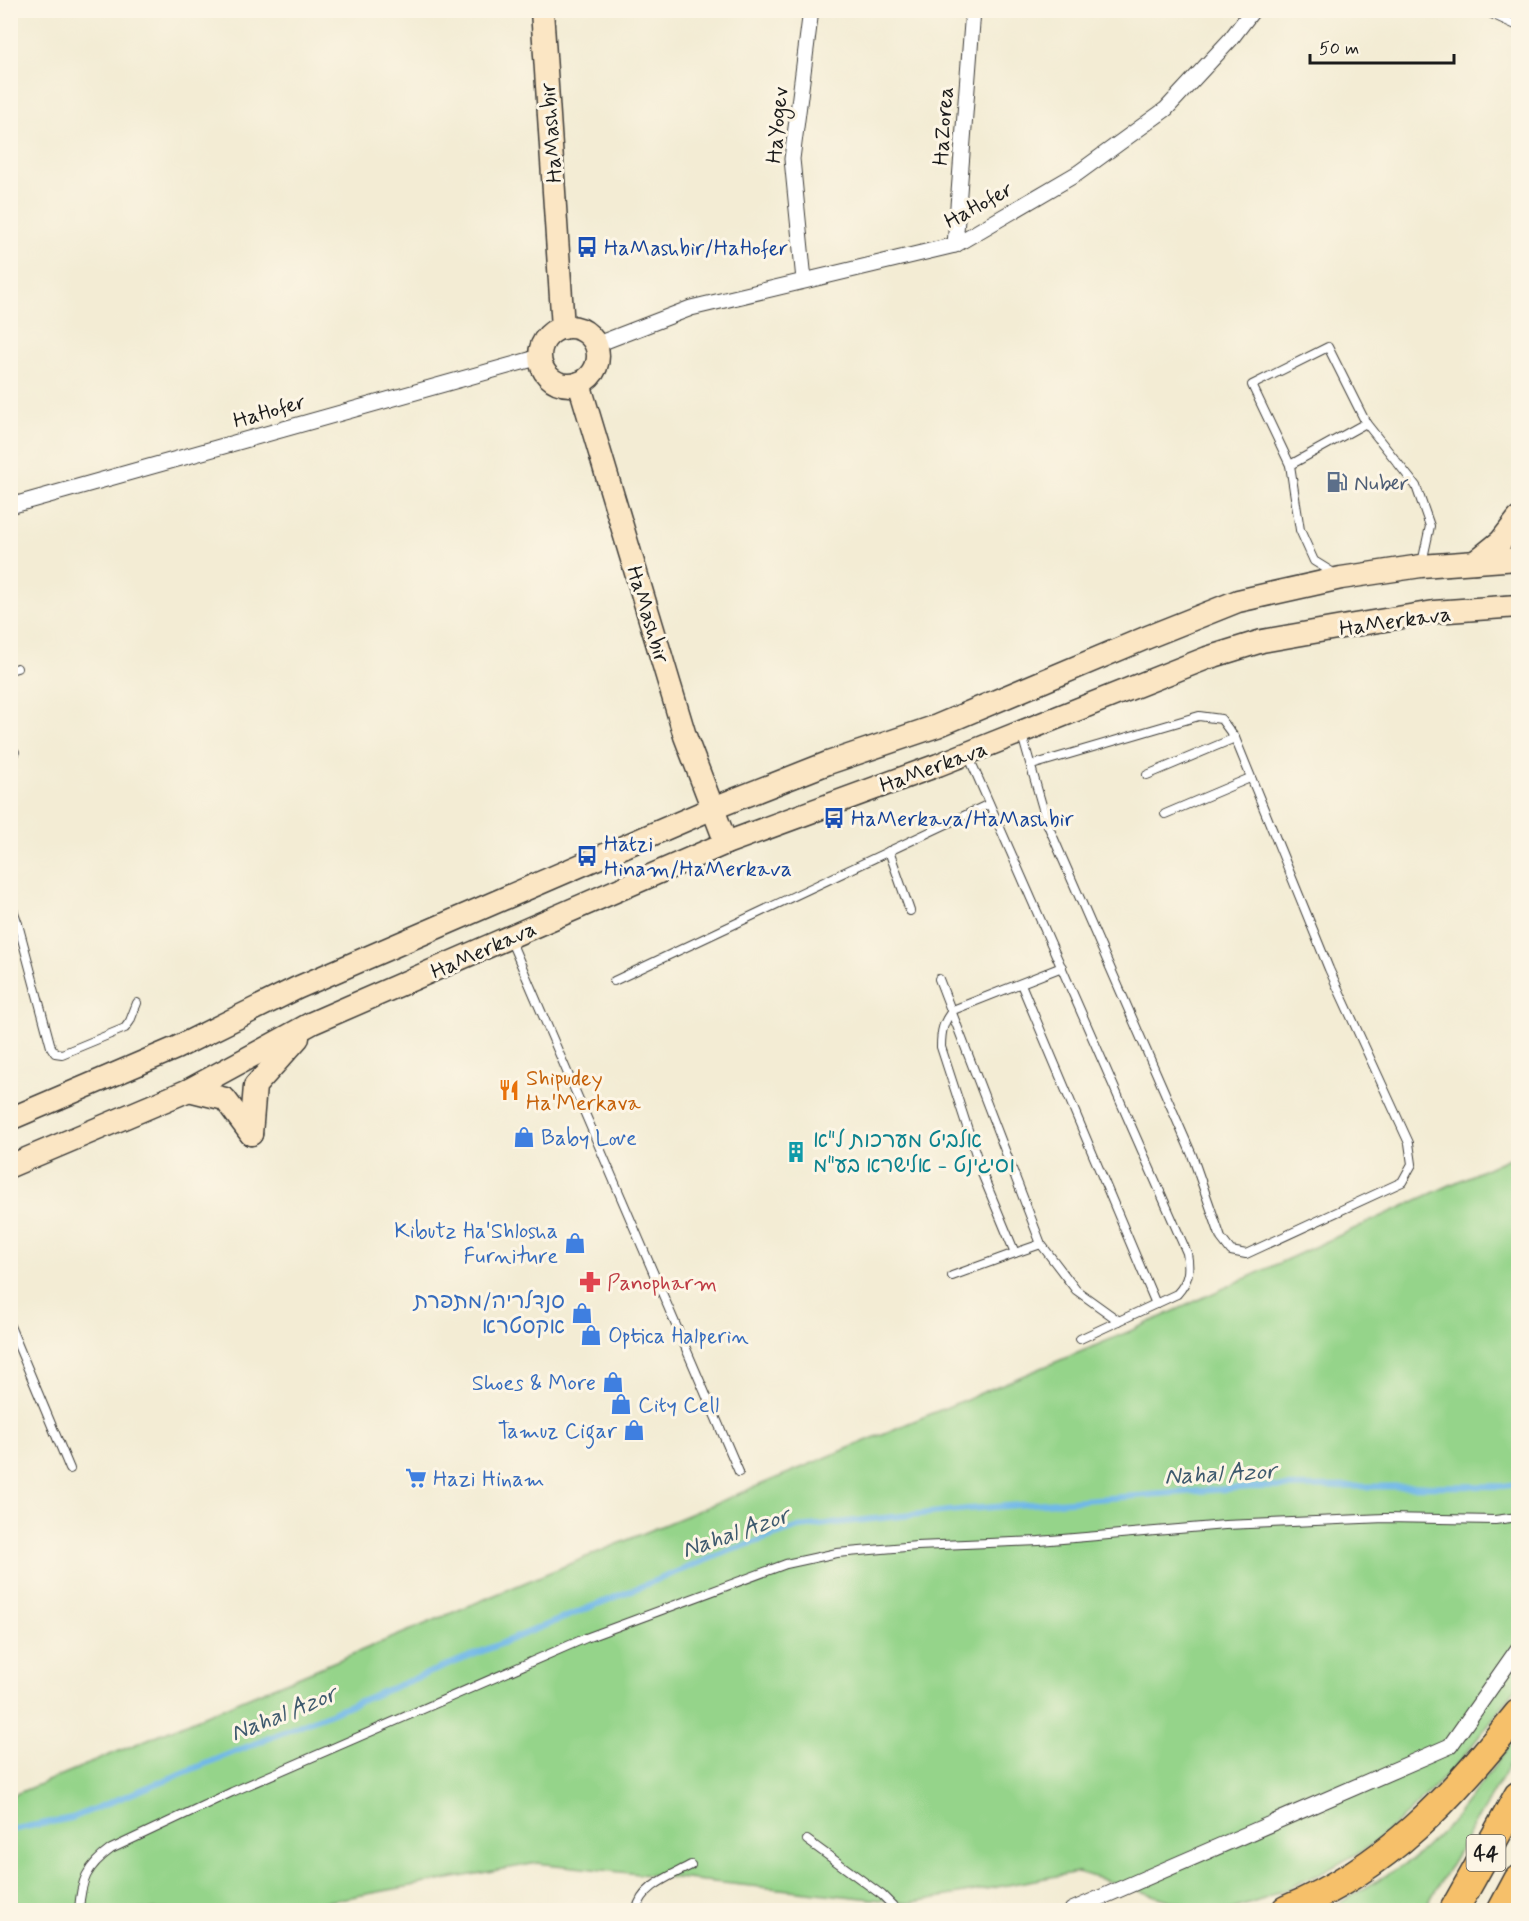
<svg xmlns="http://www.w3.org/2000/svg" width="1529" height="1921" viewBox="0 0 1529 1921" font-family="Mynerve,'Playpen Sans Hebrew',sans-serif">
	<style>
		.green { fill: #95d48a; stroke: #587853; stroke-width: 1.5 }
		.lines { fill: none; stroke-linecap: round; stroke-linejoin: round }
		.stream { stroke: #70b8e8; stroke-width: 6 }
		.lane-casing { stroke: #3c3b38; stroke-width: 10 }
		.street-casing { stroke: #3c3b38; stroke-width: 17 }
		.secondary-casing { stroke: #3c3b38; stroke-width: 25 }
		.highway-casing { stroke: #3c3b38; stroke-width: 31 }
		.lane { stroke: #fff; stroke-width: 8 }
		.street { stroke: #fff; stroke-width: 15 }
		.secondary { stroke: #fbe6c4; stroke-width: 22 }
		.highway { stroke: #f6c06b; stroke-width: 28 }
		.labels { text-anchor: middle; stroke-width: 6; stroke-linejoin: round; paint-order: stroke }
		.shield { fill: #fcf5e5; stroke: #5f5d58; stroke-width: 1.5 }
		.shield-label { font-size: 21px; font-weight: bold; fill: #1c1c1c }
		.street-label { font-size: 22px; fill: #1c1c1c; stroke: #fcf5e5 }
		.transit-label { font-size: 22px; fill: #164399; stroke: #fcf5e5; text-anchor: start }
		.service-label { font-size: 22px; fill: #4e5e75; stroke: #fcf5e5; text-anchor: start }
		.food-label { font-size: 22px; fill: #c56008; stroke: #fcf5e5; text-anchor: start }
		.shop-label { font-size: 22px; fill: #366cbe; stroke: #fcf5e5; text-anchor: start }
		.culture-label { font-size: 22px; fill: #0d838f; stroke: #fcf5e5; text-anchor: start }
		.health-label { font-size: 22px; fill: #be3a42; stroke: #fcf5e5; text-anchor: start }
		.water-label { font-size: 24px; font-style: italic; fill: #3e5a6e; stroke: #fcf5e5 }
	</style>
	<rect width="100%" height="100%" fill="#fcf5e5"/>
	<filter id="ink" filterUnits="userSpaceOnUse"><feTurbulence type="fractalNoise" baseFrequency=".0167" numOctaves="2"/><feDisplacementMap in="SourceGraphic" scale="12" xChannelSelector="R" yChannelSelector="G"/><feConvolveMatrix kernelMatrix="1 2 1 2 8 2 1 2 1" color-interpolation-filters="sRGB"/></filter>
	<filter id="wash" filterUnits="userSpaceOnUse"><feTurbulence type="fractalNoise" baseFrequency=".008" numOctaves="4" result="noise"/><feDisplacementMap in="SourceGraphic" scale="24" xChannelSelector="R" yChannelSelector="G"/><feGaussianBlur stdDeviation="1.35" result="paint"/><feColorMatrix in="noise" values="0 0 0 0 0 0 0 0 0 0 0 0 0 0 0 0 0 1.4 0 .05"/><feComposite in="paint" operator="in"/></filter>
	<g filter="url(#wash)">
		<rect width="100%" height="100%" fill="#f3ecd4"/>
		<g class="green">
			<polygon points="1518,1154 1518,1686 1461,1760 1407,1814 1367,1848 1322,1873 1264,1899 1230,1910 1201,1910 1078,1872 909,1903 537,1863 280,1910 11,1910 11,1796 1128,1332"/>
			<polygon points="1518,1735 1518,1750 1424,1910 1328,1910 1412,1860 1451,1823"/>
		</g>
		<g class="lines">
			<polyline class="stream" points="10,1830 72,1818 726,1552 799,1527 968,1509 1251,1487 1503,1486 1518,1484"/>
		</g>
	</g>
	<g filter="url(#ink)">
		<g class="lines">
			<defs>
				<g id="lane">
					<polyline points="1483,10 1518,26"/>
					<polyline points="1290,465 1252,385 1328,347 1366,423"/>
					<polyline points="1335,574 1314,561 1300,530 1290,465 1366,423 1416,486 1430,526 1422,563"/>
					<polyline points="10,670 17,668"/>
					<polyline points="1022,735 1047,823 1192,1155 1221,1238 1231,1251 1246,1254 1402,1182 1412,1164 1409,1143 1329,969 1235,738 1221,719 1199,716 1032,765"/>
					<polyline points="10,754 15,752"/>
					<path d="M 968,755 L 1187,1253 C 1190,1270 1189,1281 1177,1294 L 1080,1339"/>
					<polyline points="1147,775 1235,738"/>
					<polyline points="1165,814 1250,778"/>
					<polyline points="889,851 910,911"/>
					<polyline points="10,901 18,924 10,926"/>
					<polyline points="18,924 51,1047 55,1053 62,1054 125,1028 130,1021 137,1003"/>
					<polyline points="510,939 739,1472"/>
					<polyline points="939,979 1041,1244 1076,1290 1119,1321"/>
					<polyline points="614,981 989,804"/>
					<polyline points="1021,984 1156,1304"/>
					<polyline points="1015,1253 1041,1244"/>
					<path d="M 952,1276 L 1015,1253 L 983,1176 L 941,1047 C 941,1031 943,1022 953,1010 L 1062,967"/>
					<polyline points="10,1326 70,1469"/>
					<polyline points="807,1840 882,1895 897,1910"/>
					<path d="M 79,1910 C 81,1881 86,1867 111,1849 L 232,1792 L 586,1638 L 786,1564 L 837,1553 L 917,1546 L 1039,1541 L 1225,1525 L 1385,1518 L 1495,1520 L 1518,1517"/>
					<path d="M 637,1910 C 641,1886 671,1876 691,1865"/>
				</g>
				<g id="street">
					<polyline points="955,245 973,10"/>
					<polyline points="804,280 792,159 811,10"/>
					<polyline points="595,345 691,308 955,245 1078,173 1166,109 1230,40 1253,10"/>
					<polyline points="10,506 540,357"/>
					<polyline points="1072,1910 1450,1746 1518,1649"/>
				</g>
				<g id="secondary">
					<polyline points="542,10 563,328"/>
					<circle cx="569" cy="356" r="29"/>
					<polyline points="579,383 685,736 726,843"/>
					<polyline points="1475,562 1501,541 1518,519"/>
					<polyline points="189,1090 225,1099 251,1134"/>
					<polyline points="10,1119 176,1048 297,988 711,809 828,763 937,726 1148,637 1238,601 1341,578 1421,566 1518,559"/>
					<polyline points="251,1134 255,1086 298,1038"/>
					<polyline points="10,1166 189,1090 312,1023 726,843 938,765 1207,658 1262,641 1348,626 1434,612 1518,606"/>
				</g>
				<g id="highway">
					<path d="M 1286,1910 C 1390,1866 1449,1799 1518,1714"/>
					<polyline points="1454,1910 1518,1796"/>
					<polyline points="1502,1910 1518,1880"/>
				</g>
			</defs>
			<use href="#lane" class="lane-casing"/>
			<use href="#street" class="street-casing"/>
			<use href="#secondary" class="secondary-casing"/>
			<use href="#highway" class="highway-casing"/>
			<use href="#lane" class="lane"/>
			<use href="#street" class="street"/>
			<use href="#secondary" class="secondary"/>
			<use href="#highway" class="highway"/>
		</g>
	</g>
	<defs>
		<symbol id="bus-bare" viewBox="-9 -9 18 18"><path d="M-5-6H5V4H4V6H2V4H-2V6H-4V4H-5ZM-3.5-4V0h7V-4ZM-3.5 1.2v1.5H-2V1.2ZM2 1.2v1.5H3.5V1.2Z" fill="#1a4fb4" stroke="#fcf5e5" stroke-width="2.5" paint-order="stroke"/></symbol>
		<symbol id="fuel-bare" viewBox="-9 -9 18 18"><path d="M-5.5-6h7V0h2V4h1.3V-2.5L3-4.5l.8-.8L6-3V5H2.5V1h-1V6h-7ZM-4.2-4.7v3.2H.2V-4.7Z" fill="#5c6f8a" stroke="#fcf5e5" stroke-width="2.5" paint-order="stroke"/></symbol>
		<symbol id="restaurant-bare" viewBox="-9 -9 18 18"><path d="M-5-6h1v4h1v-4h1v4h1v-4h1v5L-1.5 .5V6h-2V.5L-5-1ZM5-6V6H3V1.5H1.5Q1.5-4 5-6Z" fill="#e8710a" stroke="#fcf5e5" stroke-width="2.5" paint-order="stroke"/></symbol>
		<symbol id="shop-bare" viewBox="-9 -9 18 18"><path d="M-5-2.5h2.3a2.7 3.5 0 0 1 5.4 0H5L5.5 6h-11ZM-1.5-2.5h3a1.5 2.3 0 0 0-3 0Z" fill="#3f7fe0" stroke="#fcf5e5" stroke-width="2.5" paint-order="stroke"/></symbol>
		<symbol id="building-bare" viewBox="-9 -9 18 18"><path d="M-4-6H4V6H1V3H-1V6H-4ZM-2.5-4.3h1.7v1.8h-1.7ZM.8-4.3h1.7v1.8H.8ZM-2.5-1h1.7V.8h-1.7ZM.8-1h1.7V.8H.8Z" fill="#0f9aa8" stroke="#fcf5e5" stroke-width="2.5" paint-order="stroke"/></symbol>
		<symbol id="pharmacy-bare" viewBox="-9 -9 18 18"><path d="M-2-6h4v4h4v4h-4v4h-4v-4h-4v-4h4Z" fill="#e0444e" stroke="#fcf5e5" stroke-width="2.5" paint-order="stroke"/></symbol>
		<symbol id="supermarket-bare" viewBox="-9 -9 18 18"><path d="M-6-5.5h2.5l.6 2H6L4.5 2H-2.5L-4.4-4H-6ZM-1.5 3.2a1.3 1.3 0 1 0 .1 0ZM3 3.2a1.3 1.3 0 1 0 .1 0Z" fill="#3f7fe0" stroke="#fcf5e5" stroke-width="2.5" paint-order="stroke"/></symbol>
	</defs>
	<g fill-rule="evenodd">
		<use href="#bus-bare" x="572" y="232" width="30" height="30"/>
		<use href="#fuel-bare" x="1322" y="467" width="30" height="30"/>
		<use href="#bus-bare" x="819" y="803" width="30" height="30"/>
		<use href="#bus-bare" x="572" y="841" width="30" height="30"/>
		<use href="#restaurant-bare" x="494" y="1075" width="30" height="30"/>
		<use href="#shop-bare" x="509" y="1122" width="30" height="30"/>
		<use href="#building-bare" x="781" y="1137" width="30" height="30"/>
		<use href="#shop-bare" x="560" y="1228" width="30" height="30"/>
		<use href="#pharmacy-bare" x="575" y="1267" width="30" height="30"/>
		<use href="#shop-bare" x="567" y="1298" width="30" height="30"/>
		<use href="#shop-bare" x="576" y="1320" width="30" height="30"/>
		<use href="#shop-bare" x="598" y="1367" width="30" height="30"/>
		<use href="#shop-bare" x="606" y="1389" width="30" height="30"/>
		<use href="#shop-bare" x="619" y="1415" width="30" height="30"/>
		<use href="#supermarket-bare" x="401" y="1463" width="30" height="30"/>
	</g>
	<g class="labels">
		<rect class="shield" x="1466.5" y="1835" width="39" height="36" rx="4.5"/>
		<g class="shield-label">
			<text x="1486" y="1860">44</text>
		</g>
		<g class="street-label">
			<text transform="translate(776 125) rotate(-85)" y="8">HaYogev</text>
			<text transform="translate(942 126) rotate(-86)" y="8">HaZorea</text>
			<text transform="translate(550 133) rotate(-94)" y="8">HaMashbir</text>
			<text transform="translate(978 204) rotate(-29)" y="8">HaHofer</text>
			<text transform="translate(269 410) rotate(-16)" y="8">HaHofer</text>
			<text transform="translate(649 614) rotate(73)" y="8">HaMashbir</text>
			<text transform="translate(1395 620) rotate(-8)" y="8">HaMerkava</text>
			<text transform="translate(933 766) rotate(-20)" y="8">HaMerkava</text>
			<text transform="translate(483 949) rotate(-24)" y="8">HaMerkava</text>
		</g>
		<g class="transit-label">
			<text x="604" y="255">HaMashbir/HaHofer</text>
			<text x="851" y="826">HaMerkava/HaMashbir</text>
			<text x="604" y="851">Hatzi<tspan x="604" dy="25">Hinam/HaMerkava</tspan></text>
		</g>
		<g class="service-label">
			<text x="1354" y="490">Nuber</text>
		</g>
		<g class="food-label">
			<text x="526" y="1085">Shipudey<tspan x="526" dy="25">Ha'Merkava</tspan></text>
		</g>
		<g class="shop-label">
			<text x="541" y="1145">Baby Love</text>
			<text x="558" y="1238" text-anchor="end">Kibutz Ha'Shlosha<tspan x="558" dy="25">Furniture</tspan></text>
			<text x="565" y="1308" text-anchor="end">סנדלריה/מתפרת<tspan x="565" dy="25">אקסטרא</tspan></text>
			<text x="608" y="1343">Optica Halperin</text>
			<text x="596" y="1390" text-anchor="end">Shoes &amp; More</text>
			<text x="638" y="1412">City Cell</text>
			<text x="617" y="1438" text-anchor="end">Tamuz Cigar</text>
			<text x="433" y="1486">Hazi Hinam</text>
		</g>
		<g class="culture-label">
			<text x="813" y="1147">אלביט מערכות ל"א<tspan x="813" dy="25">וסיגינט - אלישרא בע"מ</tspan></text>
		</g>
		<g class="health-label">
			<text x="607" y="1290">Panopharm</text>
		</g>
		<g class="water-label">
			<text transform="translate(1220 1473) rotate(-3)" y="8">Nahal Azor</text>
			<text transform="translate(735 1532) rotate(-19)" y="8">Nahal Azor</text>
			<text transform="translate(283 1713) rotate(-22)" y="8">Nahal Azor</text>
		</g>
	</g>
	<rect width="1529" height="1921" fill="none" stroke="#fcf5e5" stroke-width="36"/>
	<path d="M1310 54v9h144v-9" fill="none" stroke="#1c1c1c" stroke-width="3"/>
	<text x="1319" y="54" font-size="18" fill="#1c1c1c" stroke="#fcf5e5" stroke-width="4.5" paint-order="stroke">50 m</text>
</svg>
